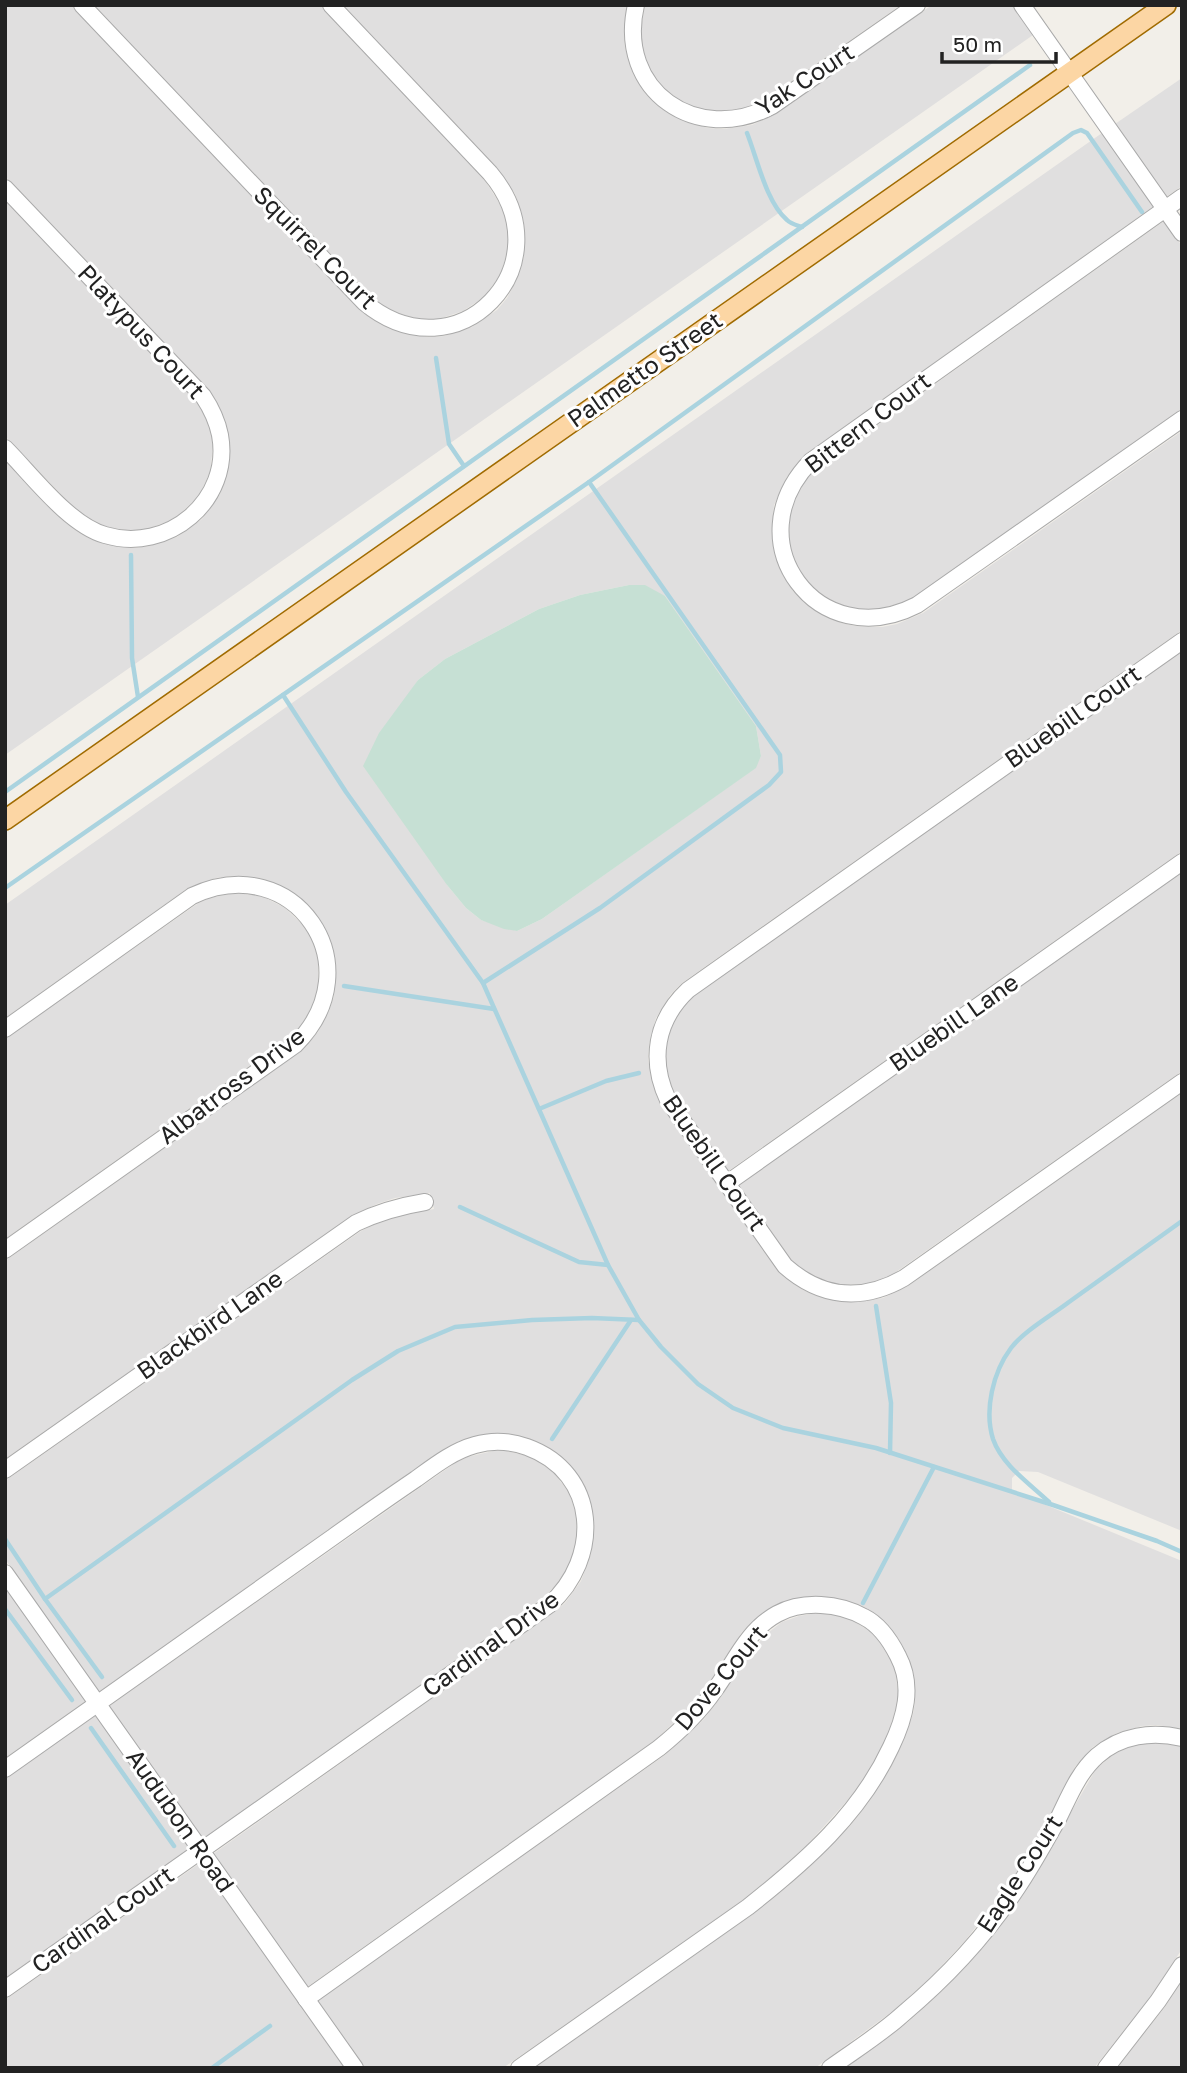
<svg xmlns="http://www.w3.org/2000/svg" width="1187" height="2073" viewBox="0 0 1187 2073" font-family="'Golos Text',sans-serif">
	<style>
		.residential { fill: #e0dfdf; fill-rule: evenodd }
		.wetland { fill: #c6e0d4 }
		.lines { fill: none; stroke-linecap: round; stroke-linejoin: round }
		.stream { stroke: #aad3df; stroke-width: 4.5 }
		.minor-casing { stroke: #a9a9a9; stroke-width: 18 }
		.major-casing { stroke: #a06b00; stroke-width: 22 }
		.minor { stroke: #fff; stroke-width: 16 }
		.major { stroke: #fcd6a4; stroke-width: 19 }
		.labels { text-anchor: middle; stroke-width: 6; stroke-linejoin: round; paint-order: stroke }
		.street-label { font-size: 24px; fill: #222; stroke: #fff }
	</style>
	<rect width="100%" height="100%" fill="#f2efe9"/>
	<g class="residential">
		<polygon points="5,5 71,5 359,307 383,325 397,331 428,337 444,336 472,327 497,310 507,298 514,285 524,256 524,223 520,209 515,194 496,167 342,5 628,5 624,31 625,48 637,80 646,94 657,104 681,120 708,128 723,129 752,125 777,113 932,5 1012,5 1033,35 5,755 5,459 74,529 102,543 134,548 149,546 177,537 202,519 220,494 229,463 230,448 224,419 209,391 5,176"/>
		<polygon points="92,5 320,5 484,179 505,212 509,238 508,250 500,276 484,297 463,311 439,319 426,320 401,315 379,304"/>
		<polygon points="645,5 901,5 767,98 745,108 721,112 709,111 686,105 658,84 645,60 640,34"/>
		<polygon points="1182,78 1182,186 1166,197 1115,124"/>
		<path d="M 1102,133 L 1154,206 L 806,454 L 787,477 L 774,505 L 772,534 L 774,549 L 778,564 L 793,591 L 816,611 L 842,623 L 855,626 L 882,627 L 897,624 L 923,613 L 1182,431 L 1182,630 L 682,983 L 671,994 L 656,1018 L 649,1045 L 648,1060 L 655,1090 L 661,1104 L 780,1272 L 803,1290 L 815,1295 L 842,1302 L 857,1302 L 883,1298 L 908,1286 L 1182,1093 L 1182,1531 L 1038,1472 L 1019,1471 L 1012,1478 L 1012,1491 L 1182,1561 L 1182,1729 L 1157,1725 L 1142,1726 L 1117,1733 L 1093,1747 L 1075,1767 L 1038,1838 L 1011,1882 L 964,1942 L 932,1976 L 897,2008 L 815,2068 L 534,2068 L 753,1914 L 787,1887 L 850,1826 L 868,1803 L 891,1767 L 903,1741 L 913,1714 L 915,1702 L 912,1670 L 908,1657 L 898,1638 L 875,1614 L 857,1604 L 837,1598 L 815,1597 L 794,1599 L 772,1607 L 742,1632 L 707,1687 L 691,1707 L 654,1741 L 307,1987 L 213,1854 L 554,1612 L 565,1603 L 581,1581 L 591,1554 L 593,1527 L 589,1500 L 584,1486 L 564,1460 L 538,1442 L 523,1437 L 491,1434 L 459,1441 L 446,1448 L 374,1497 L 99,1692 L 5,1559 L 5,1481 L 361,1231 L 384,1219 L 400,1215 L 434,1209 L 430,1193 L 395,1198 L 377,1204 L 351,1216 L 5,1459 L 5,1261 L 301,1051 L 318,1032 L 330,1008 L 334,996 L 336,969 L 331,943 L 325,929 L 307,904 L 293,893 L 264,879 L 232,876 L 216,878 L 188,888 L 5,1018 L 5,905 ZM 629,585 L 665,596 L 756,726 L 761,756 L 755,768 L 542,919 L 517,931 L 481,920 L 466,908 L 447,885 L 407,697 L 418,680 L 445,659 L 539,609 L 580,595 Z"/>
		<polygon points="5,199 197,400 203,411 212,435 213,447 210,472 199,496 180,514 169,521 145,530 131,531 106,527 94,522 73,507 5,436"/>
		<polygon points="1164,221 1182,246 1182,409 913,598 902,603 879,609 856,609 844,606 823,597 806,581 794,560 790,548 788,523 794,499 808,477 817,468"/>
		<polygon points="1182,651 1182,851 727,1172 674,1096 670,1085 665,1062 667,1038 677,1015 684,1006 693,997"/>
		<polygon points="1182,872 1182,1071 889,1277 866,1284 842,1285 819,1280 799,1268 791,1260 738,1186"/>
		<polygon points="235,893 262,896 285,908 304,926 311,937 318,957 318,991 310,1011 298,1030 289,1038 5,1239 5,1039 197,904 209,898"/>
		<polygon points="493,1451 507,1451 532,1457 553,1472 569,1492 576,1514 577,1537 572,1560 560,1581 543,1598 203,1839 109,1706 455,1463 467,1457"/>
		<polygon points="5,1587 86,1701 5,1758"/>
		<polygon points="817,1613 835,1615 852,1620 874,1634 885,1647 894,1663 899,1698 889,1732 877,1757 855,1792 808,1844 776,1873 743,1900 503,2068 365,2068 318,2001 665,1755 704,1719 720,1698 742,1663 765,1635 782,1622 799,1616"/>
		<polygon points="96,1715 190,1848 5,1979 5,1779"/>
		<polygon points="1158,1742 1182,1746 1182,1949 1151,1996 1094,2068 845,2068 907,2023 943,1990 977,1954 1024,1893 1096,1769 1114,1754 1124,1749 1135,1745"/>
		<polygon points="200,1863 346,2068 5,2068 5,2000"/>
		<polygon points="1182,1981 1182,2068 1117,2068 1165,2007"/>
	</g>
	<polygon class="wetland" points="629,585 645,585 665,596 756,726 761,756 756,768 542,919 517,931 504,929 481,920 466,908 447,885 363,766 379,733 418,680 445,659 539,609 580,595"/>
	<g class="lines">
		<g class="stream">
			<path d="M 747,133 C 757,158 766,202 787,220 C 791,224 796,225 802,227"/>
			<polyline points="436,358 449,444 464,466"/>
			<polyline points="131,555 132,658 138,697"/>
			<polyline points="283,695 346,792 483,983 608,1265 639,1320 661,1347 698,1384 733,1408 783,1428 876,1448 1053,1505 1157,1541 1182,1552"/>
			<polyline points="5,792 1030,65"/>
			<polyline points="5,888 589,482 1073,133 1081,130 1087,133 1142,212"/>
			<polyline points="483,983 600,908 769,785 781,772 780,755 589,482"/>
			<polyline points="344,986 494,1009"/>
			<polyline points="539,1109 606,1081 639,1073"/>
			<polyline points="460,1207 579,1262 608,1265"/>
			<polyline points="876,1306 891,1403 890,1453"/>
			<polyline points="552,1439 631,1320"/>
			<path d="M 1049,1502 C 1030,1484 1002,1465 993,1439 C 984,1410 993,1372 1011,1348 C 1024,1331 1052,1315 1069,1302 C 1107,1275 1144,1248 1182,1221"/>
			<polyline points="5,1539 45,1599 102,1677"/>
			<polyline points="45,1599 352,1380 398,1351 455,1327 532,1320 592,1318 639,1320"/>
			<polyline points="863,1603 934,1467"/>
			<polyline points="5,1609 72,1700"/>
			<polyline points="91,1728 174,1846"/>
			<polyline points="212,2068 270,2026"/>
		</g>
		<defs>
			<g id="minor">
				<path d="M 82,5 L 364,302 C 457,380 568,265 490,173 L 331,5"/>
				<path d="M 636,5 C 616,91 697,146 772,106 L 917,5"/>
				<polyline points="1022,5 1182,233"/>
				<path d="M 5,188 L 203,396 C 211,408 217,420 220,435 C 232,500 168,554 105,535 C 69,525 32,475 5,448"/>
				<path d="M 1182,197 L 811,461 C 733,541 818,656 917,605 L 1182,419"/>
				<path d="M 1182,641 L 688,990 C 656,1020 649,1060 668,1100 L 785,1266 C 821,1298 862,1302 904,1278 L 1182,1082"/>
				<path d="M 5,1029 L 192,896 C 294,848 375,966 295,1045 L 5,1250"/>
				<polyline points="726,1184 1182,862"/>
				<path d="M 5,1470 L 356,1223 C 379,1212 400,1206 425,1202"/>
				<polyline points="5,1573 355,2068"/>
				<path d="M 5,1769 C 115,1691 224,1614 333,1537 C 361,1517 388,1498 416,1479 C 434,1466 453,1451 475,1445 C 492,1440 510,1441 527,1447 C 599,1473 602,1558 549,1605 L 5,1989"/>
				<path d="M 306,1999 L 659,1748 C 680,1731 699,1713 714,1691 C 734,1664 746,1631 777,1614 C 803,1600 839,1603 864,1617 C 880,1625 890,1640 898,1656 C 914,1686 905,1718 891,1747 C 860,1814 805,1862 748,1907 L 519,2068"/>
				<path d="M 830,2068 C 855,2050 881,2034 903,2014 C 946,1978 986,1935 1017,1888 C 1032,1866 1045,1842 1058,1819 C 1069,1797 1078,1773 1097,1756 C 1121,1735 1152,1731 1182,1738"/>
				<polyline points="1106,2068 1158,2001 1182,1965"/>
			</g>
			<polyline id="major" points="5,820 1166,5"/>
		</defs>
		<use href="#minor" class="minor-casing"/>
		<use href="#major" class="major-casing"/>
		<use href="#minor" class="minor"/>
		<use href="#major" class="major"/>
	</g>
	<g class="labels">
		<g class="street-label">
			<text transform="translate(805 80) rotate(-33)" y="8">Yak Court</text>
			<text transform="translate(315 248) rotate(45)" y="8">Squirrel Court</text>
			<text transform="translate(141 332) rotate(47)" y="8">Platypus Court</text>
			<text transform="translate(645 370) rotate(-35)" y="8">Palmetto Street</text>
			<text transform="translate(868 423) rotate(-37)" y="8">Bittern Court</text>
			<text transform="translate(1073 717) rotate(-35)" y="8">Bluebill Court</text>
			<text transform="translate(954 1023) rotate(-35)" y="8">Bluebill Lane</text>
			<text transform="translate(232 1086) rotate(-37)" y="8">Albatross Drive</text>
			<text transform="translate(714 1163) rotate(55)" y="8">Bluebill Court</text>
			<text transform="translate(210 1325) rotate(-35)" y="8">Blackbird Lane</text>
			<text transform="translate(491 1644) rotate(-36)" y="8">Cardinal Drive</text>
			<text transform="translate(721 1678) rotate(-50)" y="8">Dove Court</text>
			<text transform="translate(180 1821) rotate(55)" y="8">Audubon Road</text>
			<text transform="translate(1020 1874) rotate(-57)" y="8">Eagle Court</text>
			<text transform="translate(103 1920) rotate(-35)" y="8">Cardinal Court</text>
		</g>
	</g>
	<rect width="1187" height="2073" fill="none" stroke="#222222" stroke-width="14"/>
	<path d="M942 52v10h114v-10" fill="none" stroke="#222222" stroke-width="3.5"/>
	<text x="953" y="52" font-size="21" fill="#222222" stroke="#ffffff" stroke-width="5" paint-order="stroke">50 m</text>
</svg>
